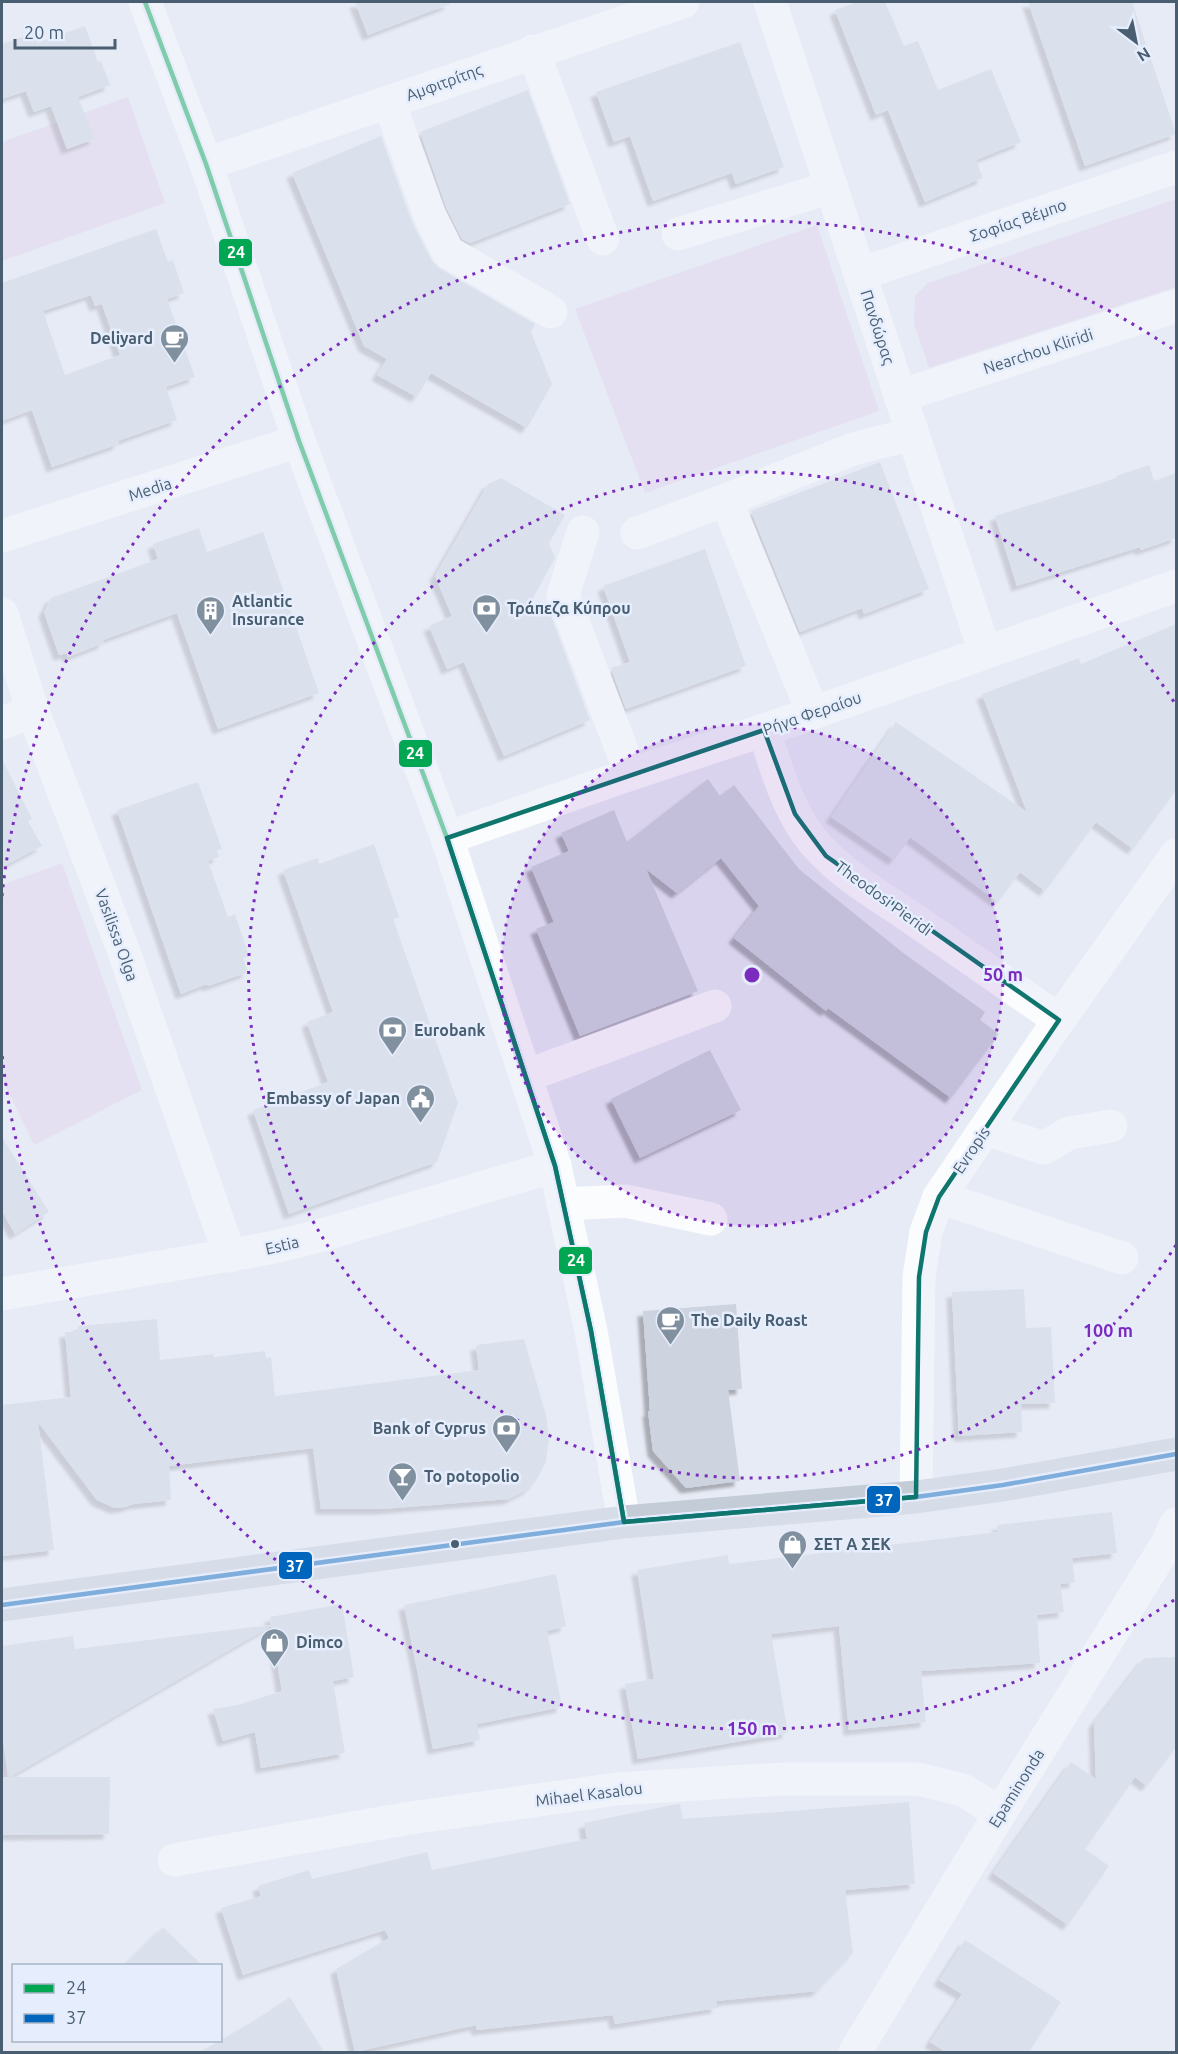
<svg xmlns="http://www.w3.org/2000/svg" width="1178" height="2054" viewBox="0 0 1178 2054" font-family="Ubuntu,sans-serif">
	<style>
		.green { fill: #e0d3ee }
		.building { fill: #cdd4df; fill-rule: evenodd; filter: url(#shadow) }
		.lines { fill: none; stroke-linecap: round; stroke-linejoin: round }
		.minor { stroke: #fbfcfe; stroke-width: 33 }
		.major { stroke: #c3ccd7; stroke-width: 33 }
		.bus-1-casing { stroke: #e6eefe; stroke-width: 9 }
		.bus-2-casing { stroke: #e6eefe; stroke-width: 9 }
		.bus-1 { stroke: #00a651; stroke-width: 4.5 }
		.bus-2 { stroke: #0065bd; stroke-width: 4.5 }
		.marked { fill: none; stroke: #0f766e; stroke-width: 4.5; stroke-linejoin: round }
		.ring { fill: none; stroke: #7b2cbf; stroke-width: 3; stroke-dasharray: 3 6 }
		.bus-dot { fill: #495f71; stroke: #e6eefe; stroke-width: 2 }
		.labels { text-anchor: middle; stroke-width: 5; stroke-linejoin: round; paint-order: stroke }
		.street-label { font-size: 16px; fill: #495f71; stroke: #e6eefe }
		.poi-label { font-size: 16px; font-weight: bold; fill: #495f71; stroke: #e6eefe; text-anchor: start }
		.centre { fill: #7b2cbf; stroke: #e6eefe; stroke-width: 3 }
		.ring-label { font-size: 18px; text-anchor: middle; font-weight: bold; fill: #7b2cbf; stroke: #e6eefe; stroke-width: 5; stroke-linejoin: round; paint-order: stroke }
		.line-badge { stroke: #e6eefe; stroke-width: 2 }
		.badge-label { font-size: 16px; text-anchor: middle; font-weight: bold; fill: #fff }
	</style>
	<defs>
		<filter id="shadow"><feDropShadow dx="-5.5" dy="5.5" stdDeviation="1.5" flood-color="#0004"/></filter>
	</defs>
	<rect width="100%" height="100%" fill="#e7ebf5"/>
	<g class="green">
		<polygon points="128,97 165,203 2,261 2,142"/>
		<polygon points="1176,199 1176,287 929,368 914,324 915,296 928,283"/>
		<polygon points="817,225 879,411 645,493 575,309"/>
		<polygon points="62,863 142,1090 34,1145 2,1079 2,885"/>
	</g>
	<g class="building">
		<polygon points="355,2 449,2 450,4 368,35"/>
		<polygon points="857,2 885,2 904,46 918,41 938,90 991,69 1021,142 976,160 983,178 925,202 888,110 876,115 835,10"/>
		<polygon points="1028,2 1132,2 1176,134 1085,166"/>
		<polygon points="85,26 98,62 101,61 110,85 78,97 95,139 67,149 51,106 34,112 26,91 2,99 2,44 33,33 37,43"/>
		<polygon points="740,42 784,167 736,184 732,173 653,201 630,136 614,142 596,92"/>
		<polygon points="528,90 570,204 470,243 462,239 447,209 420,132"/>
		<polygon points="381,136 412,222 432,261 439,268 535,324 531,332 552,384 527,428 431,373 417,397 377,375 387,359 364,346 292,173"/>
		<path d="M 156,229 L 168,262 L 173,260 L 184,293 L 167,299 L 195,377 L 166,387 L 177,420 L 118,441 L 119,444 L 52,467 L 32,410 L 2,421 L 2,283 ZM 91,295 L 95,306 L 102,304 L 120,355 L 65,375 L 43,311 Z"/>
		<polygon points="880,462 929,589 864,614 862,608 800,632 751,511"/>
		<polygon points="1149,465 1154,481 1176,473 1176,538 1141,550 1140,547 1017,586 995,516 1117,478 1116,476"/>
		<polygon points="501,478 565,515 549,543 555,558 524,614 547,605 590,720 504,756 464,662 447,669 429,626 452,616 435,576 488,484"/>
		<polygon points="199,528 207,552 263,532 319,693 218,729 177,613 103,640 104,643 68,657 67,653 59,655 44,612 51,598 158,559 153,544"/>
		<polygon points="705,549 746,666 626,709 611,668 630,662 603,586"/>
		<polygon points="1176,624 1176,790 1133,849 1096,822 1045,891 1020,872 998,902 910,837 894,860 831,817 896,722 1027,812 982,694 1079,658 1081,664"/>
		<polygon points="2,759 32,819 28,821 42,846 2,867"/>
		<polygon points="708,779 720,796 734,785 799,869 902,952 985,1012 980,1020 999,1034 951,1098 828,1008 826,1011 734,938 759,906 721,858 677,893 646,869 698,991 580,1036 536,929 554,922 531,867 569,851 561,833 614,810 627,842"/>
		<polygon points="198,782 222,849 217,850 219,857 208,861 228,917 235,914 249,956 243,958 248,972 208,986 207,984 181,994 117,810"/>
		<polygon points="374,844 399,917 393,919 458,1103 437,1162 289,1214 253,1110 328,1082 307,1022 333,1012 283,870 318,858 319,864"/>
		<polygon points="710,1050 741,1110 640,1158 611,1099"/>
		<polygon points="2,1137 49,1212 15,1234 2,1211"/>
		<polygon points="1024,1289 1026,1328 1051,1327 1055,1403 1021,1404 1022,1432 959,1436 952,1292"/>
		<polygon points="736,1304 742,1389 728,1390 740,1481 686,1488 653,1451 648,1411 650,1411 643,1311"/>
		<polygon points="157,1319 160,1360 214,1354 214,1357 265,1351 266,1358 271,1357 275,1396 479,1370 476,1345 524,1339 546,1415 549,1438 546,1462 535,1482 528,1489 509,1499 381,1509 321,1509 313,1448 169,1466 171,1500 134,1504 125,1507 115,1508 97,1500 38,1422 54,1550 2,1556 2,1405 71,1397 65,1332 78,1332 78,1326"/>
		<polygon points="1112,1512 1117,1553 1072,1558 1075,1582 1060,1584 1064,1612 1037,1615 1040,1663 921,1671 926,1722 849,1730 839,1626 771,1634 788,1733 638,1759 625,1684 654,1679 637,1570 728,1555 729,1564 872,1547 998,1532 997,1525"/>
		<polygon points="556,1574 566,1626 547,1631 562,1707 477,1724 480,1740 433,1749 404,1605"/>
		<polygon points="342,1604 354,1677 333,1681 345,1753 261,1768 255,1732 223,1741 213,1709 238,1705 282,1691 271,1626 10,1777 110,1777 109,1834 2,1835 2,1777 8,1777 2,1731 2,1646 73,1636 75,1649 271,1625 270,1617"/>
		<polygon points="1176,1657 1176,1747 1147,1786 1135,1777 1085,1849 1109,1866 1068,1925 993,1873 1071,1762 1096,1779 1094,1723 1144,1658"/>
		<polygon points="909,1802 915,1884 845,1890 853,1953 817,1991 716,2001 717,2008 615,2024 613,2015 477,2030 476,2025 355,2052 336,1969 389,1938 385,1930 243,1975 221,1908 261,1896 258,1886 309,1870 312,1879 427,1852 432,1870 587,1839 584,1823 677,1804 680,1804 683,1819"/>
		<polygon points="163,1927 202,1965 125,1965"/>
		<polygon points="965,1940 1061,2002 1029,2052 946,2052 930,2042 962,1994 939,1980"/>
		<polygon points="290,1997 324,2052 200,2052 257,2019"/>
	</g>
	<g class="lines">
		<g class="minor">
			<polyline points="145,2 206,164 299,441 447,838 555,1166 591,1331 624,1522"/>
			<polyline points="770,2 985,652"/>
			<polyline points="533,51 603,239"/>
			<polyline points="389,102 430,216 448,252 551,312"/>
			<polyline points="206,164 683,2"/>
			<polyline points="678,234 832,187"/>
			<polyline points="860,274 1176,167"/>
			<polyline points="900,396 1176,306"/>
			<polyline points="583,532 563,595 631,774"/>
			<polyline points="637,533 726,500"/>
			<polyline points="2,536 299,441"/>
			<polyline points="2,614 33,711 125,955 230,1256"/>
			<polyline points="813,713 726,500 853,449 912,434"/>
			<polyline points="2,723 33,711"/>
			<path d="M 764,730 C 775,765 785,801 806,832 C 832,869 875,893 912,918 C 961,952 1010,986 1059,1020"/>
			<polyline points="447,838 631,774 764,730 1176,586"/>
			<polyline points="526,1076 715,1006"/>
			<polyline points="986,1129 1044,1148 1069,1133 1111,1126"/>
			<polyline points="939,1197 1122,1258"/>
			<polyline points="563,1204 625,1201 711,1219"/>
			<polyline points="2,1294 270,1248 319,1236 555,1166"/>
			<polyline points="916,1497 919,1277 926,1232 939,1197 1059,1020 1176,855"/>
			<polyline points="174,1860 404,1819 616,1789 782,1779 918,1779 963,1790 1000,1813"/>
			<polyline points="855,2052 1000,1813 1168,1542 1176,1524"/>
		</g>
		<polyline class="major" points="2,1605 624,1522 916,1497 1003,1485 1176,1454"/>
		<defs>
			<polyline id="bus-1" points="145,2 206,164 299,441 447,838 555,1166 591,1331 624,1522"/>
			<polyline id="bus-2" points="2,1605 624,1522 916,1497 1003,1485 1176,1454"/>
		</defs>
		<use href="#bus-1" class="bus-1-casing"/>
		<use href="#bus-2" class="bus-2-casing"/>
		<use href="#bus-1" class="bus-1"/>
		<use href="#bus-2" class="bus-2"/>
	</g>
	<path d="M0 0H1178V2054H0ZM 764,730 L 795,814 L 826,856 L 1059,1020 L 939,1197 L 926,1232 L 919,1277 L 916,1497 L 624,1522 L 591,1331 L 555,1166 L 447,838 Z" fill="#e7ebf5" fill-opacity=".55" fill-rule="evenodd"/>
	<path class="marked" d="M 764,730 L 795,814 L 826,856 L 1059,1020 L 939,1197 L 926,1232 L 919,1277 L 916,1497 L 624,1522 L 591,1331 L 555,1166 L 447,838 Z"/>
	<circle cx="752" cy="975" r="251" fill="#7b2cbf" fill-opacity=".12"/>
	<g class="ring">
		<circle cx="752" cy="975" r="251"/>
		<path d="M1176 1245A503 503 0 1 1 1176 705"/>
		<path d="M1174 1600A754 754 0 0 1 2 1054M2 896A754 754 0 0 1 1174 350"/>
	</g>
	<defs>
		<symbol id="cafe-pin" viewBox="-11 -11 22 30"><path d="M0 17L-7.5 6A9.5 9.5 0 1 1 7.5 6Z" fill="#80909f" stroke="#e6eefe"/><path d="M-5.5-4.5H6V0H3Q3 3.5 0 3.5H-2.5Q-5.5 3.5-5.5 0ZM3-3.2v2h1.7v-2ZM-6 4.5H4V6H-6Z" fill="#fff"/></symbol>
		<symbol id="bank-pin" viewBox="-11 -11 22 30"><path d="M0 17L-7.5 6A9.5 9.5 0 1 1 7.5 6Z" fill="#80909f" stroke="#e6eefe"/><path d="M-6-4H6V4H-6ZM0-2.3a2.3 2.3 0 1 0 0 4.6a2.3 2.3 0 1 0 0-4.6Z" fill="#fff"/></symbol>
		<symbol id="building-pin" viewBox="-11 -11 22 30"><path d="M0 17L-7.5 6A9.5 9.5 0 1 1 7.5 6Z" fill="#80909f" stroke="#e6eefe"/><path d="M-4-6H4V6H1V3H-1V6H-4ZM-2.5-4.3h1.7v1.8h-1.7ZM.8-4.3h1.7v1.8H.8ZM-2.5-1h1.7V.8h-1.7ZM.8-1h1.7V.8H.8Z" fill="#fff"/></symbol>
		<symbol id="civic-pin" viewBox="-11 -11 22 30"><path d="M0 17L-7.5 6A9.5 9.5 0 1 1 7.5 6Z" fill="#80909f" stroke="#e6eefe"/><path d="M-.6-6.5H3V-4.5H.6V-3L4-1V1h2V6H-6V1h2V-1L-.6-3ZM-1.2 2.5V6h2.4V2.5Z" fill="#fff"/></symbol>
		<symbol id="bar-pin" viewBox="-11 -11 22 30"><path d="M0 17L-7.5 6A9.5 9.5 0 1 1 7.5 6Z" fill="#80909f" stroke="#e6eefe"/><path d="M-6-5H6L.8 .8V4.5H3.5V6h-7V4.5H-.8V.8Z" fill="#fff"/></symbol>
		<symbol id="shop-pin" viewBox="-11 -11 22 30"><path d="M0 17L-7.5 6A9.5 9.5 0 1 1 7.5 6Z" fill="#80909f" stroke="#e6eefe"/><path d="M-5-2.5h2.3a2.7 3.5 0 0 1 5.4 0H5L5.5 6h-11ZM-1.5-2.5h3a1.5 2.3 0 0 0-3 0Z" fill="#fff"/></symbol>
	</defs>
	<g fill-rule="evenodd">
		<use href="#cafe-pin" x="158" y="322" width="33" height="45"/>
		<use href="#bank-pin" x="470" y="592" width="33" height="45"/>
		<use href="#building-pin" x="194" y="594" width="33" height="45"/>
		<use href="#bank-pin" x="376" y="1014" width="33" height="45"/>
		<use href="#civic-pin" x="404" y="1082" width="33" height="45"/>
		<use href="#cafe-pin" x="654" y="1304" width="33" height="45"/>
		<use href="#bank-pin" x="490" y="1412" width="33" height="45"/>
		<use href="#bar-pin" x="386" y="1460" width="33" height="45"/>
		<use href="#shop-pin" x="776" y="1528" width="33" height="45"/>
		<use href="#shop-pin" x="258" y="1626" width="33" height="45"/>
	</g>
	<circle class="bus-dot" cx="455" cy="1544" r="5"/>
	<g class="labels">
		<g class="street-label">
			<text transform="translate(444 82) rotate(-20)" y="6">Αμφιτρίτης</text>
			<text transform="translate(1018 220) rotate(-19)" y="6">Σοφίας Βέμπο</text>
			<text transform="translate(878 327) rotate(72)" y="6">Πανδώρας</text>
			<text transform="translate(1038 351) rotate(-18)" y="6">Nearchou Kliridi</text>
			<text transform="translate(150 489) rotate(-18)" y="6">Media</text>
			<text transform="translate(812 713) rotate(-19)" y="6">Ρήγα Φεραίου</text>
			<text transform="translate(884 898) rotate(36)" y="6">Theodosi Pieridi</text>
			<text transform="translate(117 935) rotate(70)" y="6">Vasilissa Olga</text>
			<text transform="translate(971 1150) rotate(-56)" y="6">Evropis</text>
			<text transform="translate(282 1245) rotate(-13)" y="6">Estia</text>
			<text transform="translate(1016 1788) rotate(-58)" y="6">Epaminonda</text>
			<text transform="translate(589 1794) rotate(-7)" y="6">Mihael Kasalou</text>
		</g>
		<g class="poi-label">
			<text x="153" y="344" text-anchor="end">Deliyard</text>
			<text x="232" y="607">Atlantic<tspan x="232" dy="18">Insurance</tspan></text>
			<text x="507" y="614">Τράπεζα Κύπρου</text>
			<text x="414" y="1036">Eurobank</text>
			<text x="400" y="1104" text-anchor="end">Embassy of Japan</text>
			<text x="691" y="1326">The Daily Roast</text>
			<text x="486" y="1434" text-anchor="end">Bank of Cyprus</text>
			<text x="424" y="1482">To potopolio</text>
			<text x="814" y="1550">ΣΕΤ Α ΣΕΚ</text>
			<text x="296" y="1648">Dimco</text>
		</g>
	</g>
	<circle cx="752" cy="975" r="9" class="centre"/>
	<g class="ring-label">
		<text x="1003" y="981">50 m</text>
		<text x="1108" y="1337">100 m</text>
		<text x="752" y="1735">150 m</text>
	</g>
	<g class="line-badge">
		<rect x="218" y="238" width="35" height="29" rx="6" fill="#00a651"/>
		<rect x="398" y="739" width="35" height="29" rx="6" fill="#00a651"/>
		<rect x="558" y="1246" width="35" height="29" rx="6" fill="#00a651"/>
		<rect x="866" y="1485" width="35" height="29" rx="6" fill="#0065bd"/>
		<rect x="278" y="1551" width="35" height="29" rx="6" fill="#0065bd"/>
	</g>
	<g class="badge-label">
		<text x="236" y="258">24</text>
		<text x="415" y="759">24</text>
		<text x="576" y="1266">24</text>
		<text x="884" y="1506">37</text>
		<text x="295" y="1572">37</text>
	</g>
	<rect width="1178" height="2054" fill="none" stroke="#495f71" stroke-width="6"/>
	<rect x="12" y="1964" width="210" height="78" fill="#e6eefe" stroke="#a7b5c6" stroke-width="1.5"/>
	<rect x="24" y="1984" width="30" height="9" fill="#00a651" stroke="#a7b5c6" stroke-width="1.5"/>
	<text x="66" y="1994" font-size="18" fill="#495f71">24</text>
	<rect x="24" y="2014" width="30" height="9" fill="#0065bd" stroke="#a7b5c6" stroke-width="1.5"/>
	<text x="66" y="2024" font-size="18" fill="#495f71">37</text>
	<g transform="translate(1136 42) rotate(148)" stroke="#e6eefe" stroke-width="4.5" paint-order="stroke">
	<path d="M0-4.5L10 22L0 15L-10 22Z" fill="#495f71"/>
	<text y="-9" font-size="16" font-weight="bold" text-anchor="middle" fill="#495f71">N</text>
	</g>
	<path d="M15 39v9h100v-9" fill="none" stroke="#495f71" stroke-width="3"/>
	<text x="24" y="39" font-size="18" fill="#495f71" stroke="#e6eefe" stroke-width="4.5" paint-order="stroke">20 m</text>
</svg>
